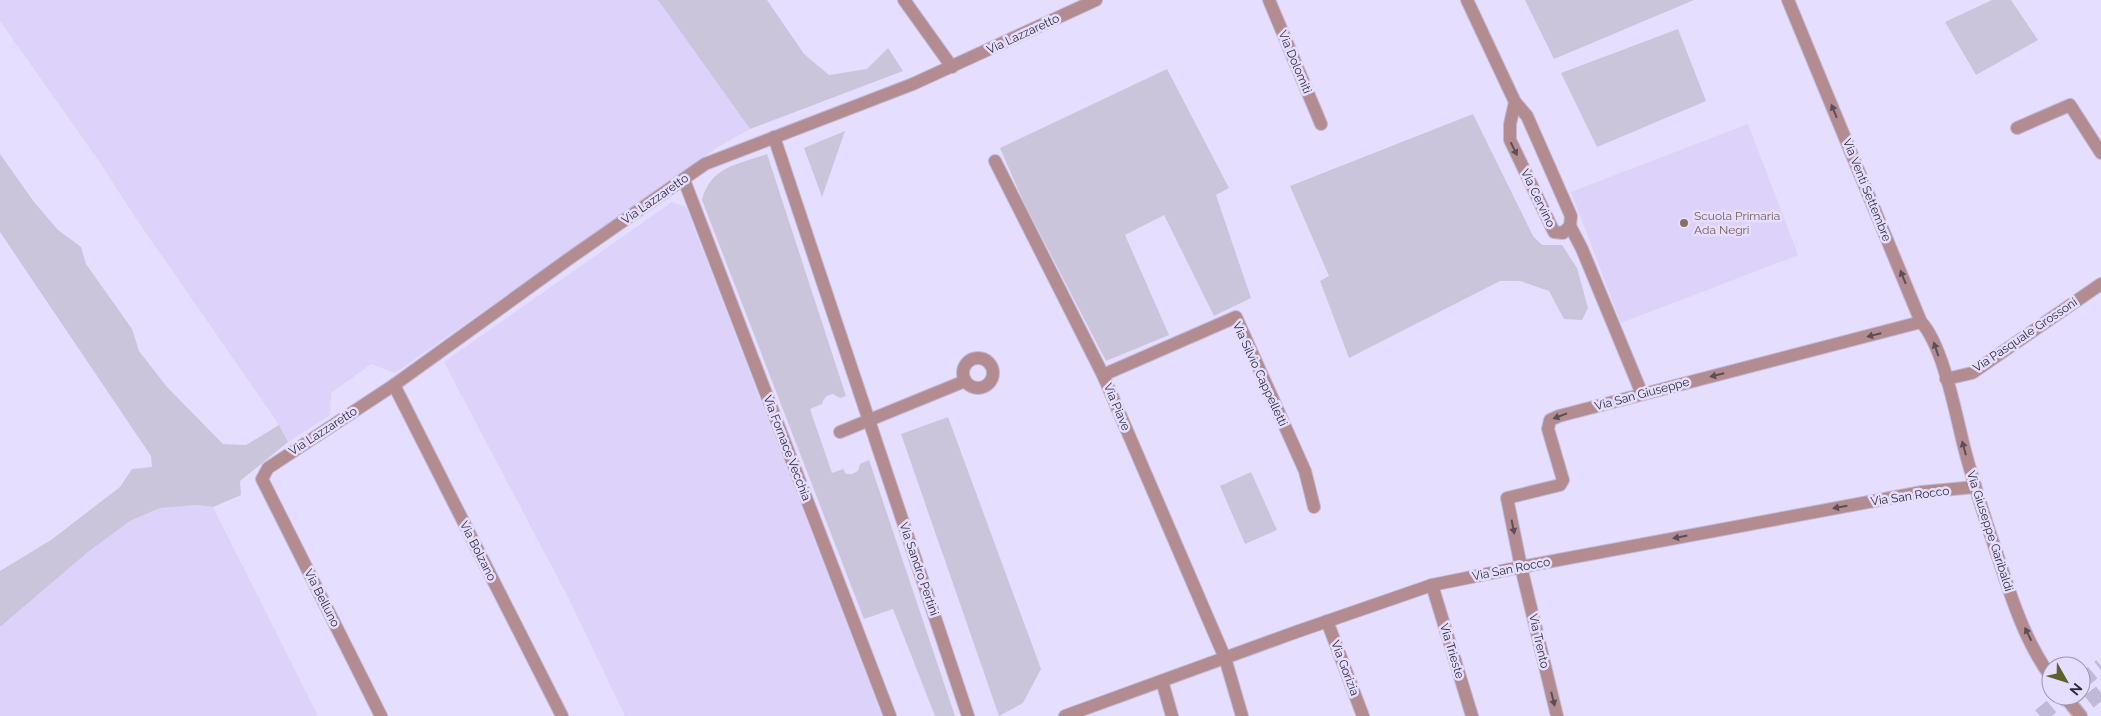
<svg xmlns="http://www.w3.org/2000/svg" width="2101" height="716" viewBox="0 0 2101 716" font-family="Raleway,sans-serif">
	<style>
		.built { fill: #dcd2fa }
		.green { fill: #cbc5db }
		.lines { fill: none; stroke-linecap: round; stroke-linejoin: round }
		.highway-tunnel { stroke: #c1bad6; stroke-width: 15; stroke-dasharray: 15 8; stroke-linecap: butt }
		.minor-casing { stroke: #c1bad6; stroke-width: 14 }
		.minor { stroke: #b38c91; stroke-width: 12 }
		.oneway { fill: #5d4d57 }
		.education-dot { fill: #8d6e63; stroke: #e6defe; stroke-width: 2 }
		.labels { text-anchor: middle; stroke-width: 5; stroke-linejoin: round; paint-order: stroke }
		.street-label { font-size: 12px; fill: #2f2b38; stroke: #e6defe }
		.education-label { font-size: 12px; fill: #785e54; stroke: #e6defe; text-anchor: start }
	</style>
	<rect width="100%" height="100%" fill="#e6defe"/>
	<g class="built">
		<polygon points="0,0 658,0 750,129 718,147 395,373 371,364 331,393 330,415 288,442 275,419 135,217 99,161 0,21"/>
		<polygon points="1748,124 1798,255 1621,323 1571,192"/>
		<polygon points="672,202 686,207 882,716 625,716 570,601 444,362"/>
		<polygon points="197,505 213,507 318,716 0,716 0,627 88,552 130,521 160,508"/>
	</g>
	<g class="green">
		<polygon points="658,0 767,0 804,54 829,75 867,69 888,48 903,71 750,129"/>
		<polygon points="1525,0 1694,0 1554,59"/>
		<polygon points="1992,0 2011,0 2038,40 1976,75 1945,22"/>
		<polygon points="1678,29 1706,101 1597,147 1561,73"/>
		<polygon points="1167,69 1229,188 1216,195 1251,298 1214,316 1164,215 1125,235 1169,335 1106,361 1024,203 1000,148"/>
		<polygon points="1473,114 1533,236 1542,245 1562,245 1577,268 1588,308 1582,320 1564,319 1549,291 1520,281 1500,281 1349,358 1320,281 1329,276 1290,186"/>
		<polygon points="845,131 822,197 804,148"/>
		<polygon points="0,154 34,202 58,230 81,247 86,264 132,329 139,351 167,387 223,444 246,445 279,425 288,442 240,481 241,495 213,507 197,505 160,508 130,521 88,552 0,627 0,571 51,540 120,487 132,469 152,467 151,456 0,232"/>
		<path d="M 767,154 L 846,396 L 840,398 L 833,394 C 826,395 824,398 822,404 L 810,409 L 832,473 L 843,469 L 846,474 L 852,474 L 858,471 L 860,464 L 869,460 L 955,716 L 935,716 L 893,609 L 864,619 L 702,200 C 711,166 737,165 767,154 Z"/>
		<polygon points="948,417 1041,669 1023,703 999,716 901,434"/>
		<polygon points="1251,472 1277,530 1245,544 1220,486"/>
	</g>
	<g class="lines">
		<g class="highway-tunnel">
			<polyline points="2081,682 2101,666"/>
			<polyline points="2040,716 2064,696"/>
			<polyline points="2071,716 2101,692"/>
		</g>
		<defs>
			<g id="minor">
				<polyline points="904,0 952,67"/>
				<polyline points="1269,0 1321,124"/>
				<polyline points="1467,0 1515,102 1527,116 1571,216 1570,226 1563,233 1554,232 1510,140 1510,124 1515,102"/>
				<path d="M 1788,0 L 1921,322 C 1943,345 1956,415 1964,447 C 1974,485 1986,522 1999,560 C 2012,600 2026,643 2051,677"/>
				<polyline points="2017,128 2070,105 2101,153"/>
				<polyline points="774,137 968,716"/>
				<polyline points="995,161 1103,375 1225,658 1242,716"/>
				<polyline points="684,180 890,716"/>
				<polyline points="1570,226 1582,249 1642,394"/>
				<circle cx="978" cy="373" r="15"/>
				<polyline points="1103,375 1236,317 1305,471 1314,507"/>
				<polyline points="1946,379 1972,373 2101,284"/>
				<polyline points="394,385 562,716"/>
				<polyline points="840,432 965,381"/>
				<polyline points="1432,585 1472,716"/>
				<polyline points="1327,621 1363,716"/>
				<polyline points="1162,681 1172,716"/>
				<polyline points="2064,696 2081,716"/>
				<polyline points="381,716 262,479 268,468 394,385 570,258 705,164 913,84 1096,0"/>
				<polyline points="1065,716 1296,632 1432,585 1521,567 1922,492 1975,487"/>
				<polyline points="1557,716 1521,567 1507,498 1560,485 1563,480 1548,429 1550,420 1559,416 1921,322"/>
			</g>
		</defs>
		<use href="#minor" class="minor-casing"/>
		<use href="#minor" class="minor"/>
	</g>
	<defs><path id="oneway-solid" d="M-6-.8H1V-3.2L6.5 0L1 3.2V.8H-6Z" transform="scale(1.25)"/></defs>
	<g class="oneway">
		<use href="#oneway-solid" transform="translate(1834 111) rotate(-112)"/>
		<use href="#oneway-solid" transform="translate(1514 149) rotate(64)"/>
		<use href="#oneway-solid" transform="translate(1903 277) rotate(-112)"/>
		<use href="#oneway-solid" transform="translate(1874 335) rotate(166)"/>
		<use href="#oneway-solid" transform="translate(1936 349) rotate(-109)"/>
		<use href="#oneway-solid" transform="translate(1717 375) rotate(166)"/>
		<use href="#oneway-solid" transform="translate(1560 416) rotate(159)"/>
		<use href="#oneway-solid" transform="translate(1964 448) rotate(-105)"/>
		<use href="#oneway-solid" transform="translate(1840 507) rotate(170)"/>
		<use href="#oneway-solid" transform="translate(1513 527) rotate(79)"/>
		<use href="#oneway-solid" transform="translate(1680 537) rotate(169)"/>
		<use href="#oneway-solid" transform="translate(2028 634) rotate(-116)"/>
		<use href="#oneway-solid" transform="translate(1553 699) rotate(76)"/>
	</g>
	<circle class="education-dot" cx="1684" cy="223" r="5"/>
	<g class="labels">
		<g class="street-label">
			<text transform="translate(1023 34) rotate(-25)" y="4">Via Lazzaretto</text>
			<text transform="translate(1295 62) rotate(67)" y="4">Via Dolomiti</text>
			<text transform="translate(1867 190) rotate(68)" y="4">Via Venti Settembre</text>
			<text transform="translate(1538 198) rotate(64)" y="4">Via Cervino</text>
			<text transform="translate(655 199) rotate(-35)" y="4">Via Lazzaretto</text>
			<text transform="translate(2025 335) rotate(-34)" y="4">Via Pasquale Grossoni</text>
			<text transform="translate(1260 374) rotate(65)" y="4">Via Silvio Cappelletti</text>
			<text transform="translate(1642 394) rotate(-15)" y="4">Via San Giuseppe</text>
			<text transform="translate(1117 407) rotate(67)" y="4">Via Piave</text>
			<text transform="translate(323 431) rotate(-33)" y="4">Via Lazzaretto</text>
			<text transform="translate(787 448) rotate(69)" y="4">Via Fornace Vecchia</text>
			<text transform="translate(1910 496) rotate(-8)" y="4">Via San Rocco</text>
			<text transform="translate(1990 531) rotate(72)" y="4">Via Giuseppe Garibaldi</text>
			<text transform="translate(478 551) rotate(63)" y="4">Via Bolzano</text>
			<text transform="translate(919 569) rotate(71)" y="4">Via Sandro Pertini</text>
			<text transform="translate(1511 569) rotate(-11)" y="4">Via San Rocco</text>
			<text transform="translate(322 598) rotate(63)" y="4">Via Belluno</text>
			<text transform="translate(1539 641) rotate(77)" y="4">Via Trento</text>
			<text transform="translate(1452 651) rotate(73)" y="4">Via Trieste</text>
			<text transform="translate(1345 668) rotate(69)" y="4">Via Gorizia</text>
		</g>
		<g class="education-label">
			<text x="1694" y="220">Scuola Primaria<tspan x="1694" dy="14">Ada Negri</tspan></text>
		</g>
	</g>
	<g transform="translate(2066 681) rotate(129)"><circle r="24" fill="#e6defe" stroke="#9d96af"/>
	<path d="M0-4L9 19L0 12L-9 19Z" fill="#61602d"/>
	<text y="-8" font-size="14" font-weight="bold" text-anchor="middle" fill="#2f2b38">N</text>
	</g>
</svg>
